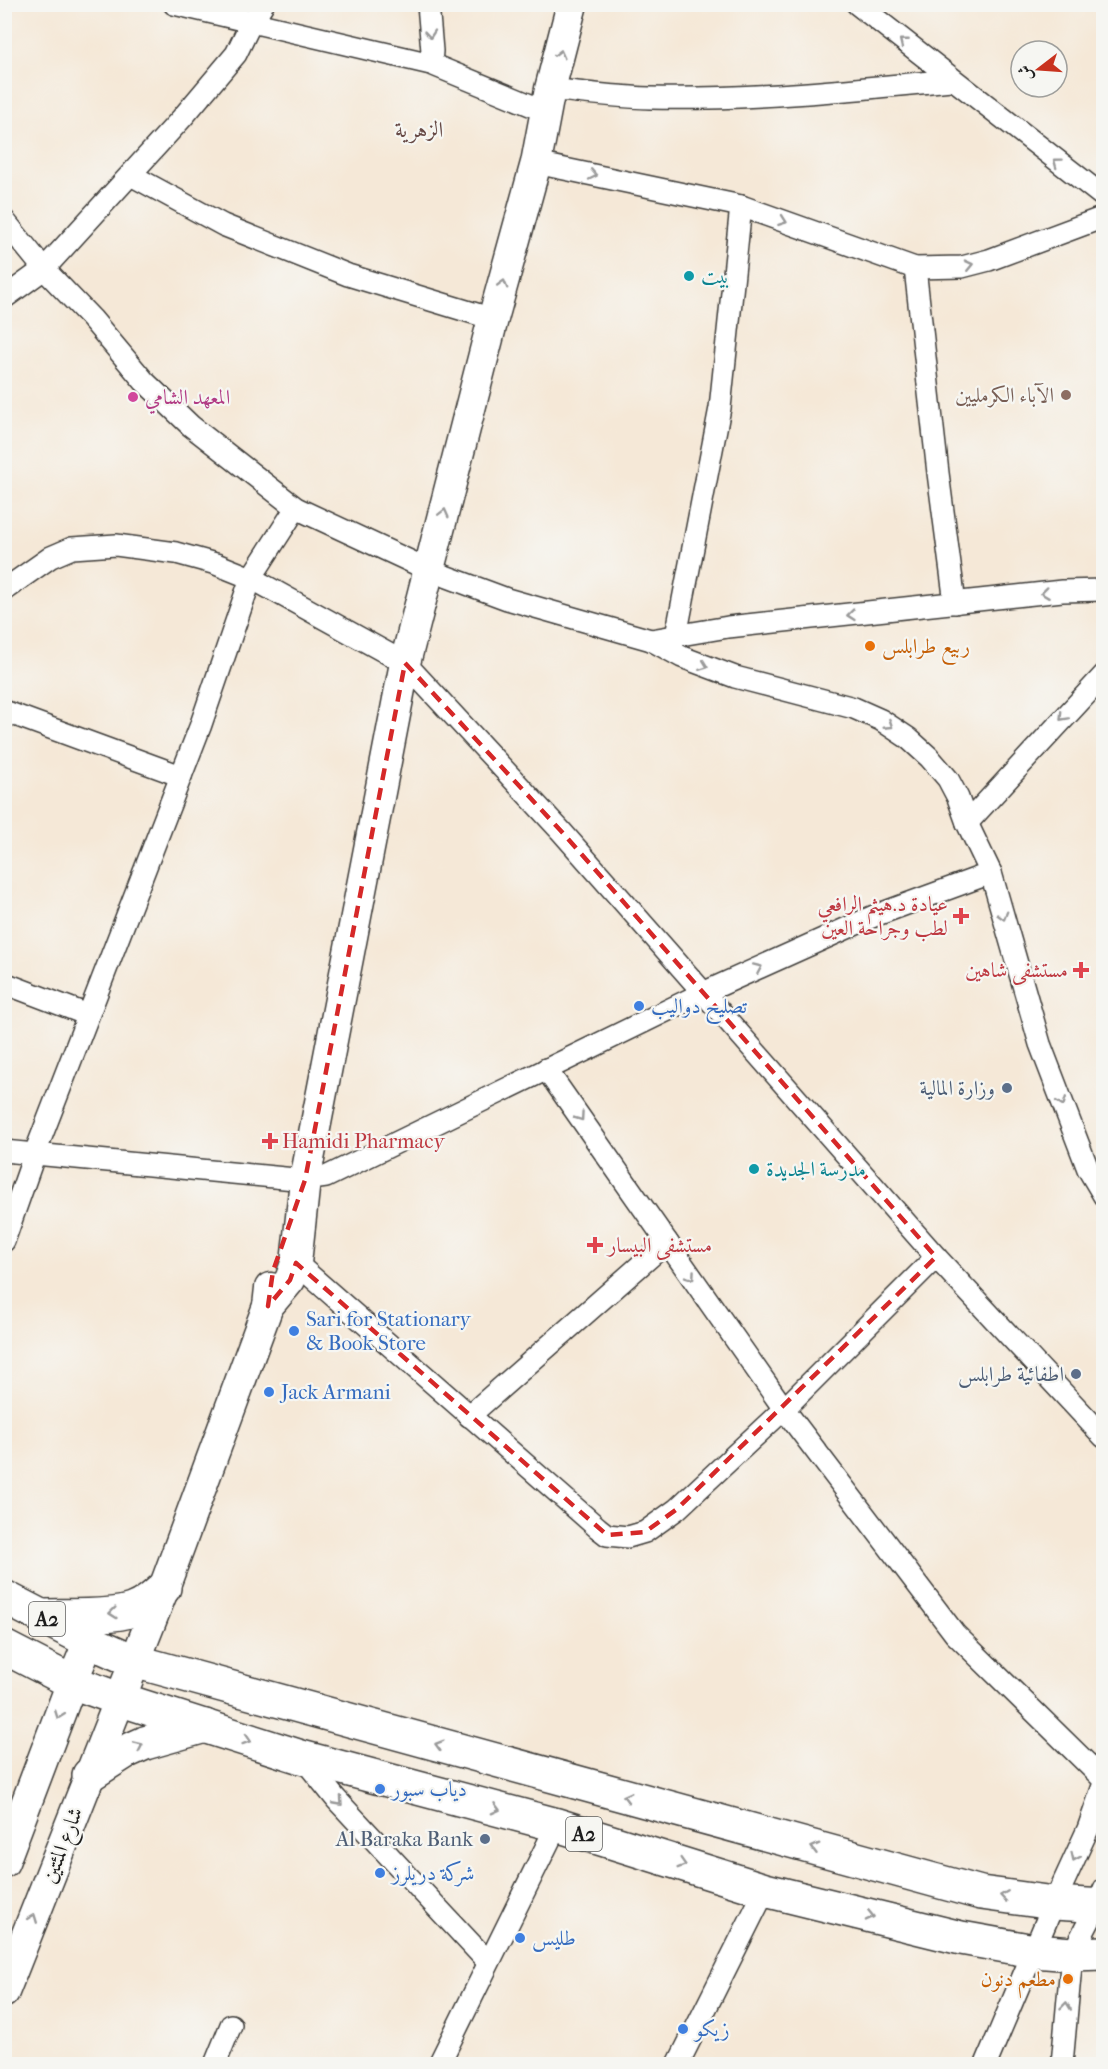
<svg xmlns="http://www.w3.org/2000/svg" width="1108" height="2069" viewBox="0 0 1108 2069" font-family="'IM FELL French Canon',Amiri,serif">
	<style>
		.lines { fill: none; stroke-linecap: round; stroke-linejoin: round }
		.street-casing { stroke: #3d3b38; stroke-width: 24 }
		.secondary-casing { stroke: #3d3b38; stroke-width: 33 }
		.highway-casing { stroke: #3d3b38; stroke-width: 36 }
		.street { stroke: #fff; stroke-width: 21 }
		.secondary { stroke: #fff; stroke-width: 30 }
		.highway { stroke: #fff; stroke-width: 33 }
		.oneway { stroke: #999 }
		.marked { fill: none; stroke: #d62828; stroke-width: 4.5; stroke-dasharray: 12 8; stroke-linejoin: round }
		.culture-dot { fill: #0f9aa8; stroke: #f6f6f2; stroke-width: 2 }
		.education-dot { fill: #8d6e63; stroke: #f6f6f2; stroke-width: 2 }
		.hotel-dot { fill: #d1479c; stroke: #f6f6f2; stroke-width: 2 }
		.food-dot { fill: #e8710a; stroke: #f6f6f2; stroke-width: 2 }
		.health-dot { fill: #e0444e; stroke: #f6f6f2; stroke-width: 2 }
		.shop-dot { fill: #3f7fe0; stroke: #f6f6f2; stroke-width: 2 }
		.service-dot { fill: #5c6f8a; stroke: #f6f6f2; stroke-width: 2 }
		.labels { text-anchor: middle; stroke-width: 4.5; stroke-linejoin: round; paint-order: stroke }
		.shield { fill: #f6f6f2; stroke: #5d5d5c; stroke-width: 1.5 }
		.shield-label { font-size: 20px; font-weight: bold; fill: #1c1c1c }
		.culture-label { font-size: 21px; fill: #0d838f; stroke: #f6f6f2; text-anchor: start }
		.education-label { font-size: 21px; fill: #785e54; stroke: #f6f6f2; text-anchor: end }
		.hotel-label { font-size: 21px; fill: #b23c85; stroke: #f6f6f2; text-anchor: start }
		.food-label { font-size: 21px; fill: #c56008; stroke: #f6f6f2; text-anchor: start }
		.health-label { font-size: 21px; fill: #be3a42; stroke: #f6f6f2; text-anchor: end }
		.shop-label { font-size: 21px; fill: #366cbe; stroke: #f6f6f2; text-anchor: start }
		.service-label { font-size: 21px; fill: #4e5e75; stroke: #f6f6f2; text-anchor: end }
		.street-label { font-size: 21px; fill: #1c1c1c; stroke: #f6f6f2 }
		.neighbourhood-label { font-size: 22px; fill: #674a46; stroke: #f6f6f2 }
	</style>
	<rect width="100%" height="100%" fill="#f6f6f2"/>
	<filter id="ink" filterUnits="userSpaceOnUse"><feTurbulence type="fractalNoise" baseFrequency=".0167" numOctaves="2"/><feDisplacementMap in="SourceGraphic" scale="12" xChannelSelector="R" yChannelSelector="G"/><feConvolveMatrix kernelMatrix="1 2 1 2 8 2 1 2 1" color-interpolation-filters="sRGB"/></filter>
	<filter id="wash" filterUnits="userSpaceOnUse"><feTurbulence type="fractalNoise" baseFrequency=".008" numOctaves="4" result="noise"/><feDisplacementMap in="SourceGraphic" scale="24" xChannelSelector="R" yChannelSelector="G"/><feGaussianBlur stdDeviation="1.35" result="paint"/><feColorMatrix in="noise" values="0 0 0 0 0 0 0 0 0 0 0 0 0 0 0 0 0 1.4 0 .05"/><feComposite in="paint" operator="in"/></filter>
	<g filter="url(#wash)">
		<rect width="100%" height="100%" fill="#f5e8d7"/>
	</g>
	<g filter="url(#ink)">
		<g class="lines">
			<defs>
				<g id="street">
					<polyline points="174,4 431,64 547,112"/>
					<polyline points="428,4 432,51 431,64"/>
					<polyline points="857,4 1104,197"/>
					<path d="M 550,89 C 584,93 617,97 650,98 C 751,100 851,90 951,80"/>
					<polyline points="536,163 741,206 915,268 962,267 989,260 1104,217"/>
					<polyline points="131,175 223,225 348,275 493,319"/>
					<polyline points="4,220 44,269 92,319 144,381 191,426 296,508 429,570 507,599 651,640 682,657 735,677 854,708 881,720 908,738 929,757 948,779 958,798 967,823 991,873 1040,1044 1088,1169 1104,1196"/>
					<polyline points="915,268 938,473 955,603"/>
					<polyline points="4,298 44,269 182,118 236,54 251,23 263,4"/>
					<polyline points="4,590 51,557 72,548 116,545 176,553 216,564 251,578 405,663 561,831 936,1257 1104,1437"/>
					<polyline points="676,636 720,408 741,206"/>
					<polyline points="651,640 728,627 1062,591 1104,590"/>
					<polyline points="4,711 181,776"/>
					<polyline points="967,823 1104,675"/>
					<polyline points="4,983 88,1015"/>
					<polyline points="546,1069 784,1409 955,1634 1104,1780"/>
					<polyline points="4,1151 305,1180 326,1177 705,992 874,916 991,873"/>
					<polyline points="4,1241 35,1153 200,727 251,578 296,508"/>
					<polyline points="296,1263 598,1528 607,1535 628,1537 645,1532 677,1509 784,1409 936,1257"/>
					<polyline points="469,1416 667,1242"/>
					<polyline points="302,1757 336,1799 488,1962"/>
					<polyline points="215,2064 231,2025"/>
					<polyline points="439,2064 557,1825"/>
					<polyline points="678,2064 765,1890"/>
					<polyline points="986,2064 1054,1903 1088,1829 1104,1783"/>
					<polyline points="1062,2064 1072,1954 1097,1906 1104,1889"/>
				</g>
				<g id="secondary">
					<polyline points="268,1306 290,1280 296,1263 305,1180 405,663 493,319 536,163 550,89 572,4"/>
					<polyline points="4,1862 72,1682 89,1641"/>
					<polyline points="4,1992 164,1588 268,1306 270,1288"/>
				</g>
				<g id="highway">
					<polyline points="4,1597 89,1641 134,1661 981,1893 1054,1903 1104,1906"/>
					<path d="M 41,1616 C 65,1615 111,1618 132,1610 C 145,1605 154,1597 164,1588"/>
					<polyline points="4,1647 72,1682 119,1699 301,1757 557,1825 765,1890 961,1938 1034,1951 1072,1954 1104,1953"/>
					<polyline points="89,1775 125,1752 145,1743 205,1726"/>
				</g>
			</defs>
			<use href="#street" class="street-casing"/>
			<use href="#secondary" class="secondary-casing"/>
			<use href="#highway" class="highway-casing"/>
			<use href="#street" class="street"/>
			<use href="#secondary" class="secondary"/>
			<use href="#highway" class="highway"/>
		</g>
		<defs><path id="oneway-chevron" d="M-2-3.5L2.5 0L-2 3.5" fill="none" stroke-width="1.6" stroke-linecap="round" stroke-linejoin="round" transform="scale(1.5)"/></defs>
		<g class="oneway">
			<use href="#oneway-chevron" transform="translate(430 34) rotate(85)"/>
			<use href="#oneway-chevron" transform="translate(903 42) rotate(-141)"/>
			<use href="#oneway-chevron" transform="translate(560 54) rotate(-76)"/>
			<use href="#oneway-chevron" transform="translate(1057 162) rotate(-143)"/>
			<use href="#oneway-chevron" transform="translate(593 175) rotate(12)"/>
			<use href="#oneway-chevron" transform="translate(783 221) rotate(20)"/>
			<use href="#oneway-chevron" transform="translate(969 265) rotate(-13)"/>
			<use href="#oneway-chevron" transform="translate(503 284) rotate(-74)"/>
			<use href="#oneway-chevron" transform="translate(444 513) rotate(-76)"/>
			<use href="#oneway-chevron" transform="translate(1045 593) rotate(173)"/>
			<use href="#oneway-chevron" transform="translate(851 615) rotate(174)"/>
			<use href="#oneway-chevron" transform="translate(704 666) rotate(21)"/>
			<use href="#oneway-chevron" transform="translate(1063 717) rotate(133)"/>
			<use href="#oneway-chevron" transform="translate(889 725) rotate(33)"/>
			<use href="#oneway-chevron" transform="translate(1003 916) rotate(74)"/>
			<use href="#oneway-chevron" transform="translate(758 968) rotate(-24)"/>
			<use href="#oneway-chevron" transform="translate(1062 1102) rotate(69)"/>
			<use href="#oneway-chevron" transform="translate(580 1117) rotate(55)"/>
			<use href="#oneway-chevron" transform="translate(691 1276) rotate(55)"/>
			<use href="#oneway-chevron" transform="translate(113 1613) rotate(174)"/>
			<use href="#oneway-chevron" transform="translate(59 1715) rotate(110)"/>
			<use href="#oneway-chevron" transform="translate(247 1740) rotate(18)"/>
			<use href="#oneway-chevron" transform="translate(439 1745) rotate(-164)"/>
			<use href="#oneway-chevron" transform="translate(139 1746) rotate(-25)"/>
			<use href="#oneway-chevron" transform="translate(627 1797) rotate(-165)"/>
			<use href="#oneway-chevron" transform="translate(339 1802) rotate(48)"/>
			<use href="#oneway-chevron" transform="translate(496 1809) rotate(15)"/>
			<use href="#oneway-chevron" transform="translate(815 1848) rotate(-165)"/>
			<use href="#oneway-chevron" transform="translate(1075 1857) rotate(115)"/>
			<use href="#oneway-chevron" transform="translate(682 1864) rotate(17)"/>
			<use href="#oneway-chevron" transform="translate(1004 1896) rotate(-172)"/>
			<use href="#oneway-chevron" transform="translate(870 1916) rotate(13)"/>
			<use href="#oneway-chevron" transform="translate(33 1918) rotate(-69)"/>
			<use href="#oneway-chevron" transform="translate(1066 2006) rotate(-84)"/>
		</g>
	</g>
	<path class="marked" d="M 405,663 L 561,831 L 936,1257 L 677,1509 L 645,1532 L 607,1535 L 296,1263 L 290,1280 L 268,1306 L 273,1271 L 305,1180 Z"/>
	<g class="culture-dot">
		<circle cx="689" cy="276" r="6"/>
		<circle cx="754" cy="1169" r="6"/>
	</g>
	<circle class="education-dot" cx="1066" cy="395" r="6"/>
	<circle class="hotel-dot" cx="133" cy="397" r="6"/>
	<g class="food-dot">
		<circle cx="870" cy="646" r="6"/>
		<circle cx="1068" cy="1979" r="6"/>
	</g>
	<g class="health-dot">
		<path d="M958 907h6v6h6v6h-6v6h-6v-6h-6v-6h6z"/>
		<path d="M1078 961h6v6h6v6h-6v6h-6v-6h-6v-6h6z"/>
		<path d="M267 1132h6v6h6v6h-6v6h-6v-6h-6v-6h6z"/>
		<path d="M592 1236h6v6h6v6h-6v6h-6v-6h-6v-6h6z"/>
	</g>
	<g class="shop-dot">
		<circle cx="639" cy="1006" r="6"/>
		<circle cx="294" cy="1331" r="6"/>
		<circle cx="269" cy="1392" r="6"/>
		<circle cx="380" cy="1789" r="6"/>
		<circle cx="380" cy="1873" r="6"/>
		<circle cx="520" cy="1938" r="6"/>
		<circle cx="683" cy="2029" r="6"/>
	</g>
	<g class="service-dot">
		<circle cx="1007" cy="1088" r="6"/>
		<circle cx="1076" cy="1374" r="6"/>
		<circle cx="485" cy="1839" r="6"/>
	</g>
	<g class="labels">
		<g class="shield">
			<rect x="29" y="1602" width="36" height="34" rx="4.5"/>
			<rect x="566" y="1817" width="36" height="34" rx="4.5"/>
		</g>
		<g class="shield-label">
			<text x="47" y="1626">A2</text>
			<text x="584" y="1841">A2</text>
		</g>
		<g class="culture-label">
			<text x="701" y="283">بيت</text>
			<text x="766" y="1176">مدرسة الجديدة</text>
		</g>
		<g class="education-label">
			<text x="1054" y="402">الآباء الكرمليين</text>
		</g>
		<g class="hotel-label">
			<text x="145" y="404">المعهد الشامي</text>
		</g>
		<g class="food-label">
			<text x="882" y="653">ربيع طرابلس</text>
			<text x="1056" y="1986" text-anchor="end">مطعم دنون</text>
		</g>
		<g class="health-label">
			<text x="948" y="911">عيادة د.هيثم الرافعي<tspan x="948" dy="24">لطب وجراحة العين</tspan></text>
			<text x="1068" y="977">مستشفى شاهين</text>
			<text x="282" y="1148" text-anchor="start">Hamidi Pharmacy</text>
			<text x="608" y="1252" text-anchor="start">مستشفی البيسار</text>
		</g>
		<g class="shop-label">
			<text x="651" y="1013">تصليح دواليب</text>
			<text x="306" y="1326">Sari for Stationary<tspan x="306" dy="24">&amp; Book Store</tspan></text>
			<text x="281" y="1399">Jack Armani</text>
			<text x="392" y="1796">دياب سبور</text>
			<text x="392" y="1880">شركة دريلرز</text>
			<text x="532" y="1945">طليس</text>
			<text x="695" y="2036">زيكو</text>
		</g>
		<g class="service-label">
			<text x="995" y="1095">وزارة المالية</text>
			<text x="1064" y="1381">اطفائية طرابلس</text>
			<text x="473" y="1846">Al Baraka Bank</text>
		</g>
		<g class="street-label">
			<text transform="translate(62 1845) rotate(-69)" y="7">شارع المئتين</text>
		</g>
		<g class="neighbourhood-label">
			<text x="419" y="137">الزهرية</text>
		</g>
	</g>
	<rect width="1108" height="2069" fill="none" stroke="#f6f6f2" stroke-width="24"/>
	<g transform="translate(1039 69) rotate(253)"><circle r="28" fill="#f6f6f2" stroke="#9f9f9c" stroke-width="1.5"/>
	<path d="M0-4.5L10 22L0 15L-10 22Z" fill="#c8321e"/>
	<text y="-9" font-size="16" font-weight="bold" text-anchor="middle" fill="#1c1c1c">ش</text>
	</g>
</svg>
